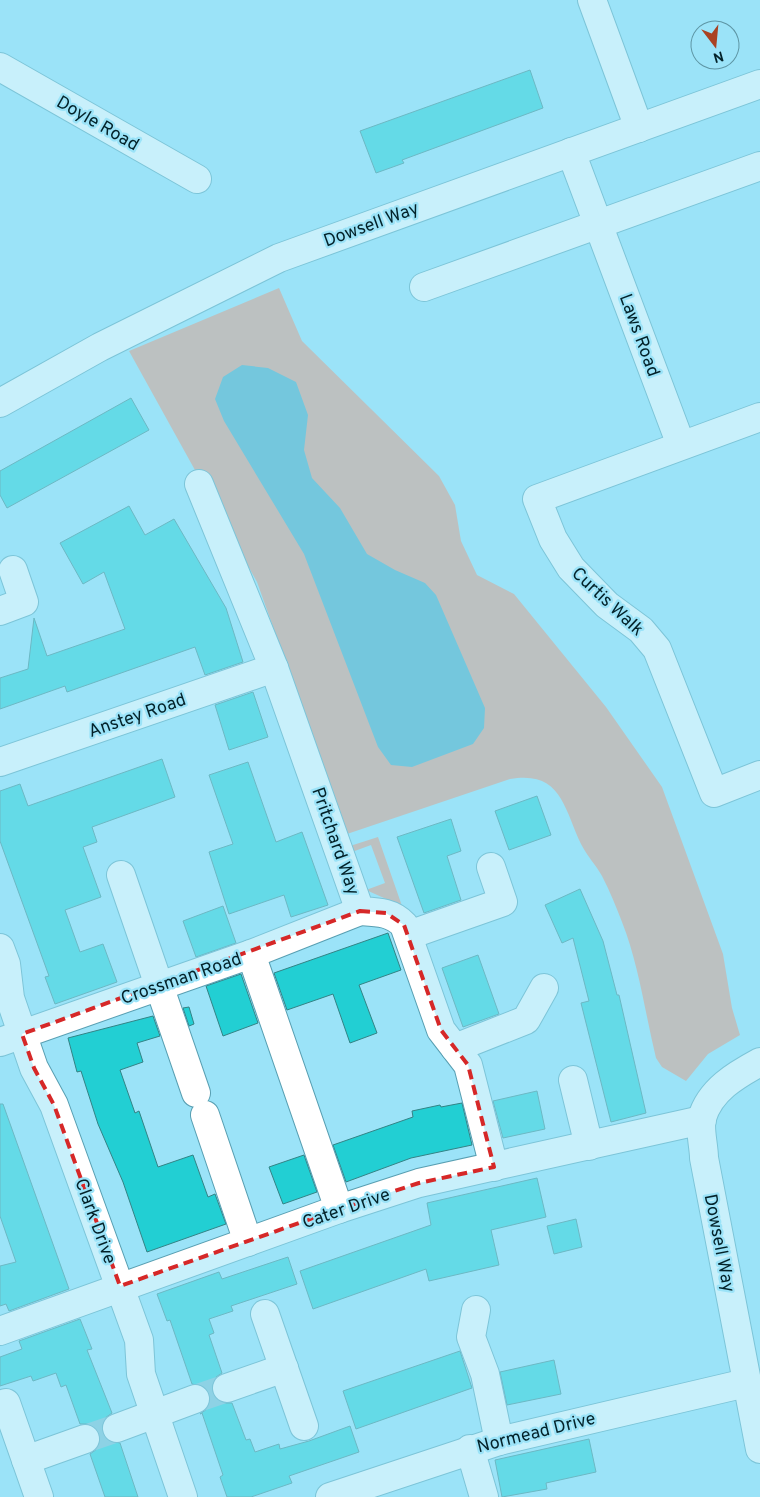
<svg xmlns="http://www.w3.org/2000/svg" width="760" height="1497" viewBox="0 0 760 1497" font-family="Overpass,sans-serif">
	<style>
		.green { fill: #e5977f }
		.water { fill: #45a5bd }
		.building { fill: #22cfd3; stroke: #338385 }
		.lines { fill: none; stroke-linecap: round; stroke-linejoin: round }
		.minor-tunnel { stroke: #7dbccf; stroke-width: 28; stroke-dasharray: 28 14; stroke-linecap: butt }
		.minor-casing { stroke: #589fb2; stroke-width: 30 }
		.minor { stroke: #fff; stroke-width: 28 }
		.marked { fill: none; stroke: #d62828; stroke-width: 4; stroke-dasharray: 10 6; stroke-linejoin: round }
		.labels { text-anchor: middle; stroke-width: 4.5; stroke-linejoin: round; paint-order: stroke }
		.street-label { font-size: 18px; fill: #032229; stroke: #9be3f8 }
	</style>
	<rect width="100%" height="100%" fill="#9be3f8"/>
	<g class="green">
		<path d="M 279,288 L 302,341 L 439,476 L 455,505 L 461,541 L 477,575 L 514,594 L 606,707 L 662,787 L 723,954 L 732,1008 L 740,1035 L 708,1054 L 686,1081 L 662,1067 L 656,1058 C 645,1013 639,965 622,922 C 616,907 610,891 602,876 C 596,865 587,856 581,844 C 564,808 561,770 510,779 L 347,834 L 257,582 L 129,351 Z"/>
		<polygon points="378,837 402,906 366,890 385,883 371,845 352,852 350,846"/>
	</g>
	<polygon class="water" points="242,365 268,368 296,382 308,415 304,450 312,478 340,508 367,554 395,570 425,583 436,595 485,708 484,728 473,744 412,767 391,765 378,747 304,554 224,421 215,399 223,377"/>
	<g class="building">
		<polygon points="530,70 543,108 402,160 404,163 376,173 360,131"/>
		<polygon points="131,398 149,430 7,508 0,495 0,471"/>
		<polygon points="129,506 145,535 174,519 226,608 243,662 205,675 195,647 67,692 65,686 0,709 0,678 28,669 34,618 47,656 125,629 104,572 83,584 60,543"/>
		<polygon points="253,692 268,737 229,750 215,705"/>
		<polygon points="162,759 175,797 92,827 97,842 83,847 101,897 65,910 80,952 103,944 117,982 55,1004 45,977 49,976 0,841 0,791 20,784 28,806"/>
		<polygon points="248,762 276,842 302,832 328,905 291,917 284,895 229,914 209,852 233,844 209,775"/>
		<polygon points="537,796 551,835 509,850 495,811"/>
		<polygon points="451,819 461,851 447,856 461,900 424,913 397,837"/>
		<polygon points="580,889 603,941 617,995 619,995 646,1113 611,1122 581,1003 589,1001 573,938 562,943 545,905"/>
		<polygon points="223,906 236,943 196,957 183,921"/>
		<polygon points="388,933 401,970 359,985 377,1033 350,1043 333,994 287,1010 274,973"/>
		<polygon points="478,955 499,1014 463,1027 442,968"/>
		<polygon points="241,974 258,1023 223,1036 206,986"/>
		<polygon points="189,1007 194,1024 189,1026 183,1008"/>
		<polygon points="153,1016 160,1036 137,1043 143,1062 120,1070 135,1113 139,1111 158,1167 193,1155 208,1197 215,1194 226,1224 147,1252 123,1182 98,1124 81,1071 77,1072 68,1038"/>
		<polygon points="537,1091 545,1129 503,1138 493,1101"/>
		<polygon points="462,1103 472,1145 411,1158 346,1182 333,1145 413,1117 412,1111 440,1105 441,1107"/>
		<polygon points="0,1104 3,1104 69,1289 9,1311 6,1304 0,1306 0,1266 16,1262 0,1216"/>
		<polygon points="304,1155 317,1192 283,1204 269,1167"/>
		<polygon points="537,1178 546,1217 491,1230 499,1265 429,1281 426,1269 313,1309 300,1271 431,1225 427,1203"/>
		<polygon points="576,1219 582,1247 554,1254 547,1226"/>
		<polygon points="288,1257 297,1284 231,1306 233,1311 209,1319 214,1333 209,1335 222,1373 216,1377 212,1385 212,1394 217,1400 224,1403 232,1403 246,1440 250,1439 255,1452 279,1444 280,1449 309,1441 350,1426 359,1452 289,1476 292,1483 251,1497 227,1497 220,1477 223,1475 202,1413 200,1414 207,1409 210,1401 210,1394 205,1387 192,1384 170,1320 167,1321 157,1294 219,1272 222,1279"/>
		<polygon points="80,1319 92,1349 87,1350 112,1413 105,1418 102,1426 102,1433 107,1440 120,1443 138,1497 105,1497 90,1454 97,1449 100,1442 100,1433 95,1427 88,1424 80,1424 66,1385 61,1387 56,1373 33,1381 31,1376 0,1386 0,1357 22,1349 19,1341"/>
		<polygon points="460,1351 472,1388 356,1429 343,1391"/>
		<polygon points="554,1360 561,1394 507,1405 500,1372"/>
		<polygon points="589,1439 596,1472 546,1483 547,1489 502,1497 495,1460"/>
	</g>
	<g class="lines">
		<g class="minor-tunnel">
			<polyline points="195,1399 227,1388"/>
			<polyline points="85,1439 117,1428"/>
		</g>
		<defs>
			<g id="minor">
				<polyline points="592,0 639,128"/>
				<polyline points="0,67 197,179"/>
				<polyline points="571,152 681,445"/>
				<polyline points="424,287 760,166"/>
				<polyline points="0,403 100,347 279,258 760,84"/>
				<polyline points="760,417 537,499 553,539 571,568 607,605 641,630 657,649 714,793 760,775"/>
				<path d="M 199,484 L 274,668 L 360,911 C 377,912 392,912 404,925 L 441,1030 L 468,1065 L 494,1167"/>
				<polyline points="0,611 24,602 13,570"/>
				<polyline points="0,762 274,668"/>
				<polyline points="121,875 196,1093"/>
				<polyline points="409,935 503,902 491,867"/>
				<polyline points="0,948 6,964 10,998 34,1068 54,1105 139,1340 141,1374 183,1497"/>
				<polyline points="251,954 339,1209"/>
				<polyline points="0,1042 251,954 360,911"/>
				<polyline points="455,1048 526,1020 544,988"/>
				<path d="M 760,1062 C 736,1075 710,1090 702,1118 C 699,1129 704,1146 704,1158 L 760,1449"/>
				<polyline points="573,1080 589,1146"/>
				<polyline points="205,1115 248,1242"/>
				<polyline points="476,1310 471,1337 485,1374 499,1441"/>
				<polyline points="265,1314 304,1426"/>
				<polyline points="0,1331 339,1209 419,1183 702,1120"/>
				<polyline points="227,1388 284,1368"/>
				<polyline points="6,1403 39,1497"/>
				<polyline points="117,1428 195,1399"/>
				<polyline points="470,1449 484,1497"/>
				<polyline points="26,1460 85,1439"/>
				<polyline points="330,1497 499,1441 746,1383"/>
			</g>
		</defs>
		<use href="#minor" class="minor-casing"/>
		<use href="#minor" class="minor"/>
	</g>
	<path d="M0 0H760V1497H0ZM 360,911 L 386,913 L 404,925 L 441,1030 L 468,1065 L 494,1167 L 419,1183 L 339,1209 L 120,1286 L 54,1105 L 34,1068 L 22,1034 Z" fill="#9be3f8" fill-opacity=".55" fill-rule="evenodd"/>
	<path class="marked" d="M 360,911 L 386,913 L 404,925 L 441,1030 L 468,1065 L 494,1167 L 419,1183 L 339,1209 L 120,1286 L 54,1105 L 34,1068 L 22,1034 Z"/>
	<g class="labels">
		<g class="street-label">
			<text transform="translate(98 123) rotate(30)" y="6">Doyle Road</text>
			<text transform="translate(371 224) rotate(-20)" y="6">Dowsell Way</text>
			<text transform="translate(640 335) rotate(70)" y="6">Laws Road</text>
			<text transform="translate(608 601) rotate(43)" y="6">Curtis Walk</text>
			<text transform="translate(137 715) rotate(-19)" y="6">Anstey Road</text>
			<text transform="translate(336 841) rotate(71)" y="6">Pritchard Way</text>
			<text transform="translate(181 978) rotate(-19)" y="6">Crossman Road</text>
			<text transform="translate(346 1208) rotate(-19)" y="6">Cater Drive</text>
			<text transform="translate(96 1221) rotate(70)" y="6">Clark Drive</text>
			<text transform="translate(720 1243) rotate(79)" y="6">Dowsell Way</text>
			<text transform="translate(536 1432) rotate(-14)" y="6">Normead Drive</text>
		</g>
	</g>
	<g transform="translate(715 45) rotate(164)"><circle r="24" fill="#9be3f8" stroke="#5e96a5"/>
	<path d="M0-4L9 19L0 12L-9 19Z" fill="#aa4222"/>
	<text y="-8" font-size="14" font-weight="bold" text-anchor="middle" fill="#032229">N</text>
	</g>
</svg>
